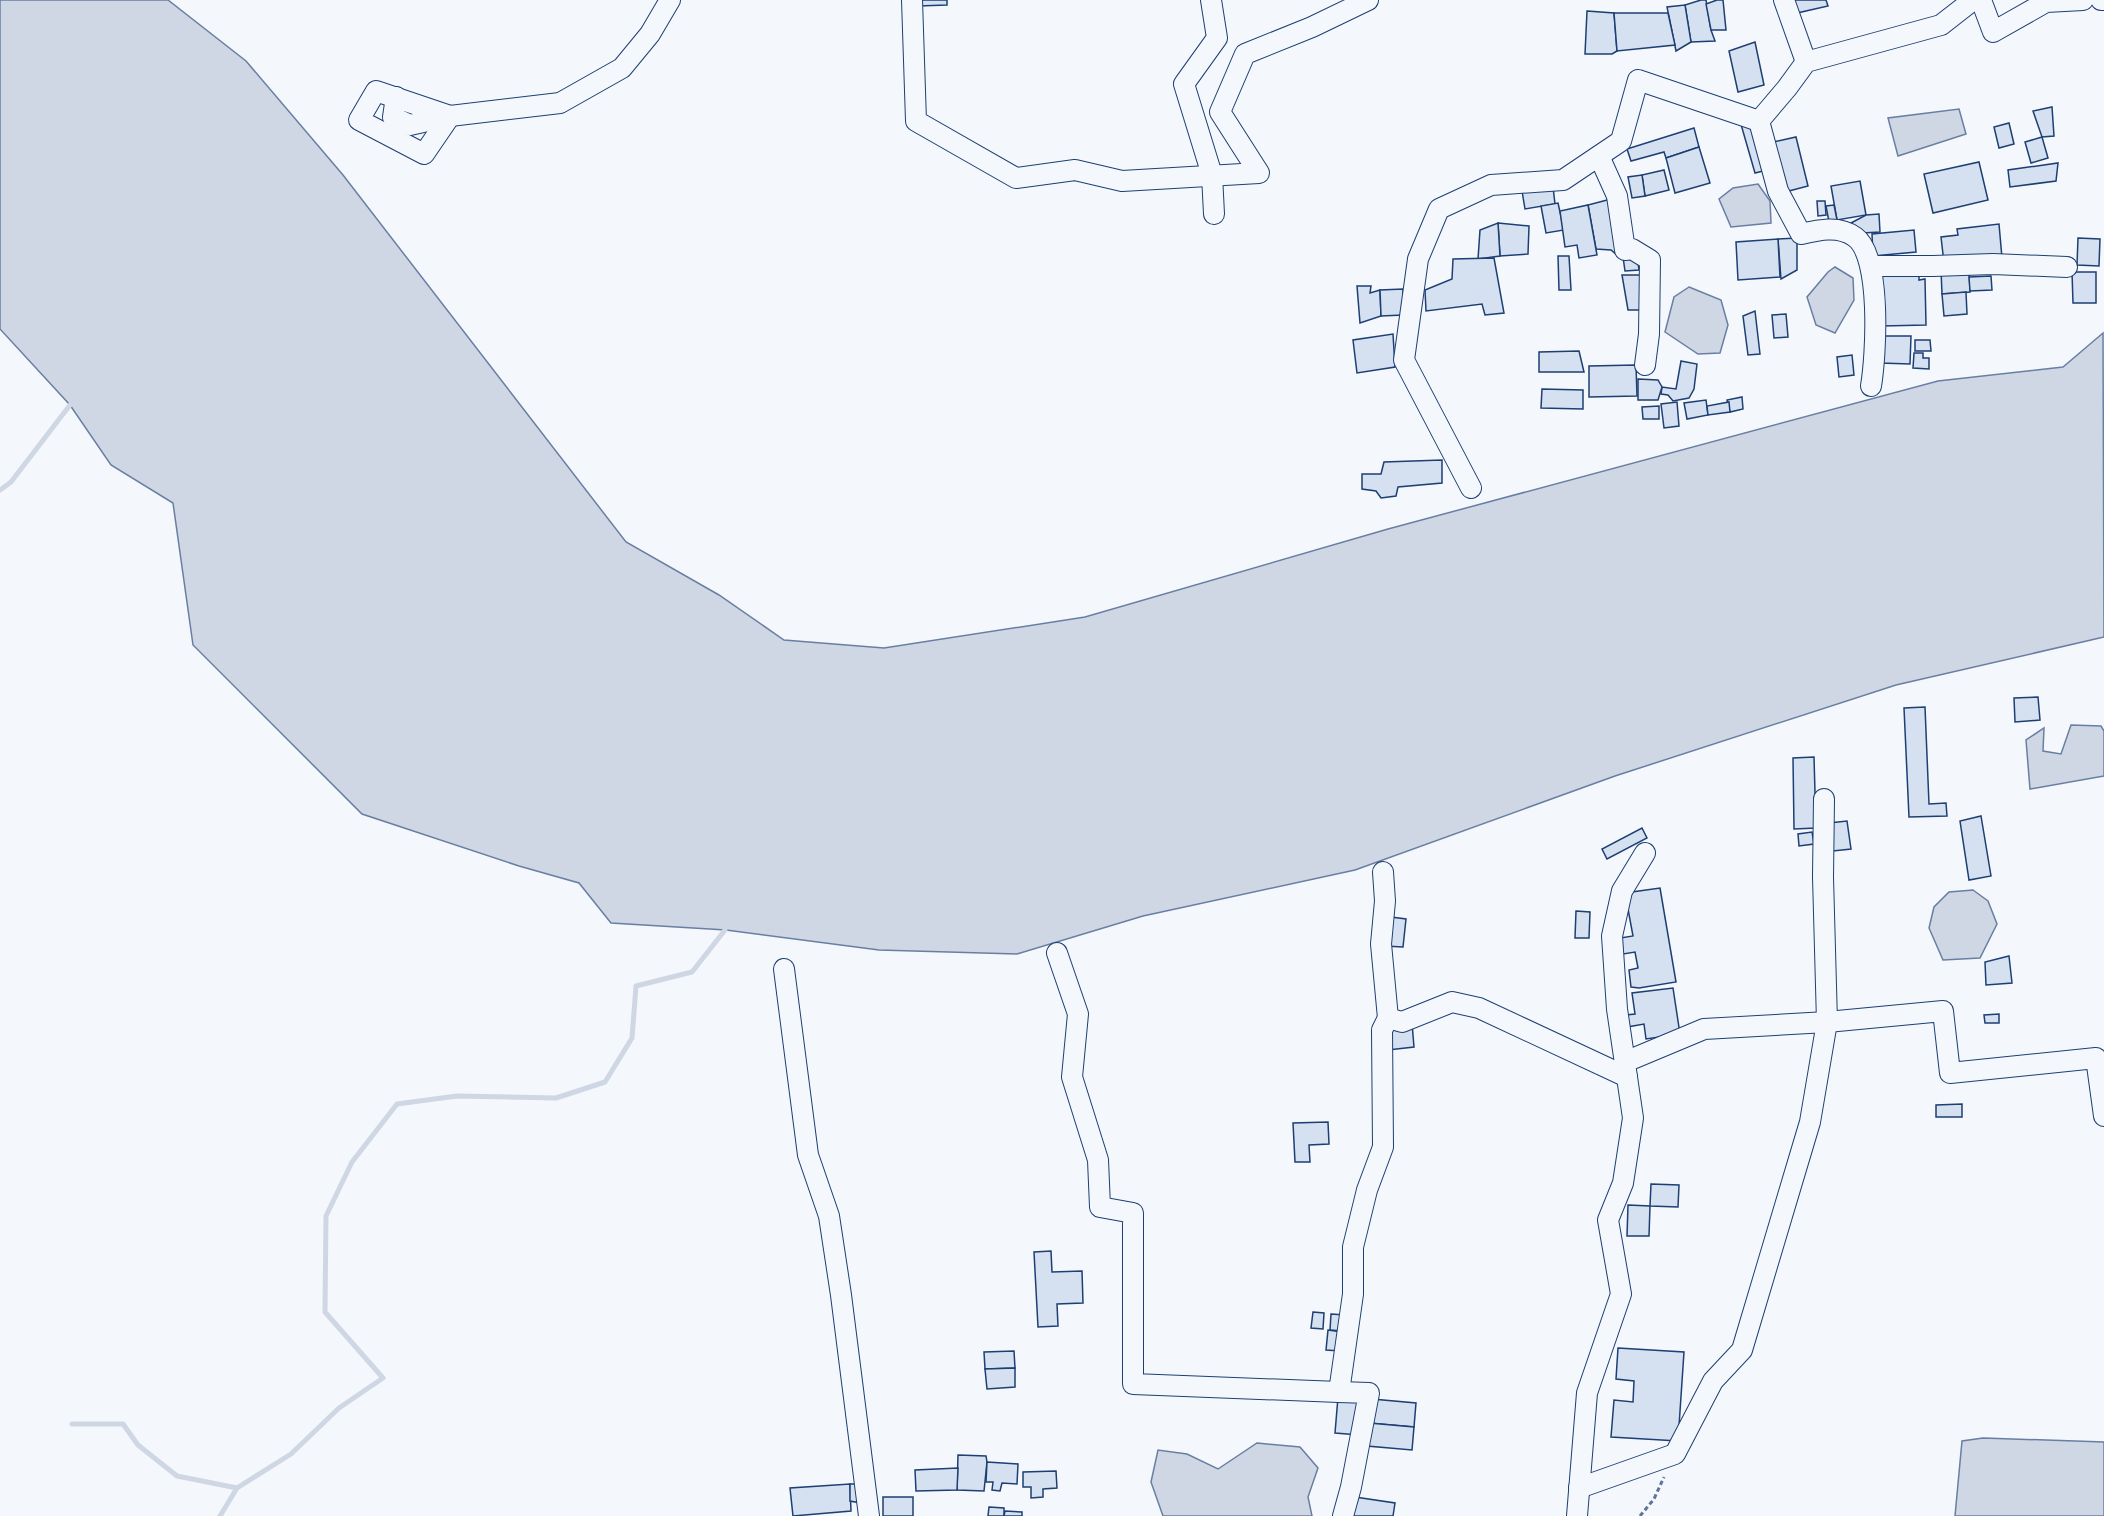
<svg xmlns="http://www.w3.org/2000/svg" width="2104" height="1516" viewBox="0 0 2104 1516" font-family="Karla,sans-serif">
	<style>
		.water { fill: #cfd7e4; stroke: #687fa3; stroke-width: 1.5 }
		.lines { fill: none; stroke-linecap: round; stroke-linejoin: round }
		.stream { stroke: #cfd7e4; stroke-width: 5 }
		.building { fill: #d5e0f0; stroke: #1d3f73; stroke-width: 1.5 }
		.minor-casing { stroke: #1d3f73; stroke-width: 22 }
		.path { stroke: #5e769c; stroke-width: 3; stroke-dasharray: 4.5 3; stroke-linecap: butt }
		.minor { stroke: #f4f7fb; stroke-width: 20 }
	</style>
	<rect width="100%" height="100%" fill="#f4f7fb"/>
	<g class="water">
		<polygon points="0,0 168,0 246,61 343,175 626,542 719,595 784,640 884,648 1085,617 1388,529 1938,381 2063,367 2103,333 2104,637 1896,685 1615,776 1355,870 1143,916 1017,954 879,950 726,930 611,923 579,883 519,866 362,814 193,645 173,503 111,465 70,405 0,329"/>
		<polygon points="1959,109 1966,134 1898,156 1888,118"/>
		<polygon points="1758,184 1770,201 1771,223 1731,227 1719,199 1733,188"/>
		<polygon points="1835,267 1853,278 1854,300 1835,333 1816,325 1807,297 1828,272"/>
		<polygon points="1689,287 1721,300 1728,325 1720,353 1698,354 1665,332 1674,297"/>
		<polygon points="2071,725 2101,726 2104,731 2104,776 2030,789 2026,740 2044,728 2043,751 2061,754"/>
		<polygon points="1973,890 1988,901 1997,924 1980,958 1943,960 1929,928 1934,907 1949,892"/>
		<polygon points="1983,1438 2104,1442 2104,1516 1955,1516 1962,1441"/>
		<polygon points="1257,1443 1300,1447 1318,1468 1308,1497 1312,1516 1163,1516 1151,1482 1158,1450 1187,1454 1218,1469"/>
	</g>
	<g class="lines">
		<g class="stream">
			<polyline points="0,490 11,482 70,405"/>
			<polyline points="72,1424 123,1424 138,1445 177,1476 237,1488"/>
			<polyline points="220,1516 237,1488 291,1454 339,1408 383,1378 325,1312 326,1216 352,1162 397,1104 457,1096 556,1098 605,1082 632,1038 636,986 692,972 725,930 724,925"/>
		</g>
	</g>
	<g class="building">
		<polygon points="917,0 947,0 947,5 918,6"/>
		<polygon points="1701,0 1706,0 1711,30 1715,41 1691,42 1685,5"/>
		<polygon points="1717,0 1723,0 1726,30 1711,30 1706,4"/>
		<polygon points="1794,0 1826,0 1828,6 1797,13"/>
		<polygon points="1685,5 1691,42 1676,51 1667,7"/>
		<polygon points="1587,11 1614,13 1617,51 1612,54 1585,54"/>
		<polygon points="1614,13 1668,13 1675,45 1617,51"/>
		<polygon points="1755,42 1764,85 1738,92 1729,51"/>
		<polygon points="2052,107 2054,136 2042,137 2033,111"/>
		<polygon points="1740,121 1755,126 1767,170 1755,173"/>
		<polygon points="2009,123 2014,144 1999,148 1994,127"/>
		<polygon points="1694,128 1699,147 1666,158 1664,152 1631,161 1627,149"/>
		<polygon points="1796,137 1808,186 1785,192 1773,142"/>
		<polygon points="2042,137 2048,158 2031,163 2025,142"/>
		<polygon points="1699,147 1710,183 1675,193 1666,158"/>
		<polygon points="1979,162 1988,200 1933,213 1924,174"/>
		<polygon points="2058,163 2056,181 2010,187 2008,170"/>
		<polygon points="1664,170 1669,190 1645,196 1642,175"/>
		<polygon points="1642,175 1645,196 1632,198 1628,177"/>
		<polygon points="1860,181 1866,215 1837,220 1831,186"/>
		<polygon points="1553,187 1555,204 1525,209 1522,191"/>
		<polygon points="1611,199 1623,252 1617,255 1611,250 1596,249 1588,205"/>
		<polygon points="1817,201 1825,201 1826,215 1818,216"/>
		<polygon points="1558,203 1564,230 1546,233 1541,206"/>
		<polygon points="1588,205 1597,255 1579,258 1577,245 1565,247 1560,211"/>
		<polygon points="1834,205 1837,220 1829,222 1826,206"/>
		<polygon points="1879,214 1880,232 1862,233 1851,223 1866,215"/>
		<polygon points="1498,223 1529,226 1528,254 1500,256"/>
		<polygon points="1498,223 1500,256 1478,259 1480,230"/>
		<polygon points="1999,224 2002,258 1944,263 1941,237 1958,235 1957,229"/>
		<polygon points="1914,230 1916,252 1873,256 1872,234"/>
		<polygon points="1797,238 1797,270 1781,279 1778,239"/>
		<polygon points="2078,238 2100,239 2099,266 2077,265"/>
		<polygon points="1778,239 1780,277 1738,280 1736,242"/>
		<polygon points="1637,255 1639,270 1625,271 1623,257"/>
		<polygon points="1558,256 1569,256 1571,290 1559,290"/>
		<polygon points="1494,258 1504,313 1485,315 1482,304 1426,311 1425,290 1452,279 1453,259"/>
		<polygon points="1969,268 1970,292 1942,294 1941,270"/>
		<polygon points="1919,271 1919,280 1925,279 1926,325 1882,326 1876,273"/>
		<polygon points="2072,272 2096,272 2096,303 2073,303"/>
		<polygon points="1622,275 1642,275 1644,310 1628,310"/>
		<polygon points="1991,276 1992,290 1970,291 1969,277"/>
		<polygon points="1357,286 1371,286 1370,293 1380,290 1381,316 1360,323"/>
		<polygon points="1403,289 1403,315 1381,316 1380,290"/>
		<polygon points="1966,292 1967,314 1944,316 1942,294"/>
		<polygon points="1755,311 1760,354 1748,355 1743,316"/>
		<polygon points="1786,314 1788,337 1774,338 1772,315"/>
		<polygon points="1393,334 1395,367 1357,373 1353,340"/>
		<polygon points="1880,336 1911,336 1910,364 1880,363"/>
		<polygon points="1915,340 1930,340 1931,351 1915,351"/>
		<polygon points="1579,351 1584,372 1539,372 1539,352"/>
		<polygon points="1914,353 1923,353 1923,358 1929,358 1929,369 1913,368"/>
		<polygon points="1852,355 1854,375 1839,377 1837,357"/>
		<polygon points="1681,361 1697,364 1694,389 1689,398 1673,401 1668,395 1661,394 1662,387 1676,389"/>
		<polygon points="1636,365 1637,396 1589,397 1589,366"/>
		<polygon points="1638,379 1658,380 1662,387 1658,400 1638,400"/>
		<polygon points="1542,389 1583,390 1583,409 1541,408"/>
		<polygon points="1742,397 1743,409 1730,412 1727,400"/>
		<polygon points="1706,400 1708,415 1687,419 1684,403"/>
		<polygon points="1677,402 1679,426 1664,428 1661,404"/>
		<polygon points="1729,402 1730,412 1708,415 1707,406"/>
		<polygon points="1659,406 1659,419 1643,419 1642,407"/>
		<polygon points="1442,460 1442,483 1398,487 1396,496 1381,498 1376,491 1362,489 1362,474 1381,474 1384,462"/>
		<polygon points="2038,697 2040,720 2015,722 2014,698"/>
		<polygon points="1925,707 1929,804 1946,803 1947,816 1909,817 1904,708"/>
		<polygon points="1814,757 1816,828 1794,829 1793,758"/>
		<polygon points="1981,816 1991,876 1969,880 1960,821"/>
		<polygon points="1847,821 1851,849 1833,851 1829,823"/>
		<polygon points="1642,828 1647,838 1607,859 1602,849"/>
		<polygon points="1812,832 1814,844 1799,846 1798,834"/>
		<polygon points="1660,888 1676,982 1639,988 1631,987 1629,970 1638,968 1635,952 1617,955 1614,939 1633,936 1625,893"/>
		<polygon points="1576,911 1590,912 1589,938 1575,938"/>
		<polygon points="1391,917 1406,919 1403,947 1384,946"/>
		<polygon points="2009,956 2012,983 1986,985 1985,962"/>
		<polygon points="1673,988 1680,1034 1646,1039 1644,1024 1627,1027 1626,1015 1635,1014 1632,993"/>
		<polygon points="1999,1014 1999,1023 1985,1023 1984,1015"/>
		<polygon points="1412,1023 1414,1047 1388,1050 1386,1026"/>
		<polygon points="1962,1104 1962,1117 1936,1117 1936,1105"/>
		<polygon points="1328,1122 1329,1144 1309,1145 1310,1162 1295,1162 1293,1123"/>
		<polygon points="1651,1184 1679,1185 1678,1207 1650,1206"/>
		<polygon points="1628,1205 1650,1206 1649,1236 1627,1236"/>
		<polygon points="1051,1251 1052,1272 1082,1271 1083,1303 1057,1304 1058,1326 1038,1327 1034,1252"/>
		<polygon points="1313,1312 1324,1313 1323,1329 1311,1328"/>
		<polygon points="1331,1314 1345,1315 1343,1331 1330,1330"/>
		<polygon points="1328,1330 1342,1332 1340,1351 1326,1350"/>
		<polygon points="1618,1348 1684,1352 1678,1441 1611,1437 1614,1400 1633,1402 1634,1381 1616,1379"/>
		<polygon points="1014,1351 1015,1368 985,1369 984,1352"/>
		<polygon points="1015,1368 1015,1387 987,1389 985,1369"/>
		<polygon points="1338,1397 1363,1399 1359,1435 1335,1433"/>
		<polygon points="1372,1399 1416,1403 1414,1427 1369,1423"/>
		<polygon points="1369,1423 1414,1427 1412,1450 1367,1446"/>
		<polygon points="958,1455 986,1456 987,1462 984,1491 957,1490"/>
		<polygon points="987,1462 1018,1464 1017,1484 1002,1483 1000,1491 992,1490 993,1482 986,1482"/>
		<polygon points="958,1468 957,1490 916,1491 915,1470"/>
		<polygon points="1056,1471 1057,1488 1043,1489 1043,1497 1031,1498 1031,1487 1023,1487 1023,1472"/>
		<polygon points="850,1484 851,1511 793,1516 790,1488"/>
		<polygon points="850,1484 861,1484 861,1503 850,1501"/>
		<rect x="883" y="1497" width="30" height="19"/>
		<polygon points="1355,1497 1395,1503 1393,1516 1352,1516"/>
		<polygon points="989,1507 1004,1508 1004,1516 988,1516"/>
		<polygon points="1005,1511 1022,1512 1022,1516 1004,1516"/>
	</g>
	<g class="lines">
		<defs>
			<g id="minor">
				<polyline points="912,0 916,121 1016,178 1075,170 1122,181 1259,173 1220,112 1245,54 1312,27 1368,0"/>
				<polyline points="1211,0 1217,38 1184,84 1212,175 1214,214"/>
				<polyline points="1784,0 1806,62"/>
				<polyline points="1981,0 1993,32 2046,2 2083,0"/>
				<polyline points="2101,0 2104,0"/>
				<polygon points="376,91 450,116 424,154 359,120"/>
				<polyline points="396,97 393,117 410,125 450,116 560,103 622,68 650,34 670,0"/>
				<polyline points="1599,156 1617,196 1625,250 1632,249 1650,260 1649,334 1645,365"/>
				<polyline points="1871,266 1933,266 1993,264 2067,267"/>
				<path d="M 1871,386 C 1876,356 1882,256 1855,237 C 1839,225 1818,230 1801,234 L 1778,191 L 1759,121 L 1787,88 L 1806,62 L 1941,25 L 1973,0"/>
				<polyline points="1471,488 1404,360 1418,259 1439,209 1491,185 1563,180 1621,141 1638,80 1759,121"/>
				<polyline points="1383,872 1385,901 1381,944 1388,1018 1402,1022 1452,1002 1479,1008 1627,1077"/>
				<polyline points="1057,953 1078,1014 1072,1077 1098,1160 1100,1207 1133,1213 1133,1384 1339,1392 1353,1294 1353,1247 1367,1190 1383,1147 1382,1030 1388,1018"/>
				<polyline points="784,969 808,1155 829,1216 841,1295 869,1516"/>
				<polyline points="1625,1062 1704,1029 1827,1022 1943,1011 1950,1073 2096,1058 2104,1116"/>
				<polyline points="1339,1392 1369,1393 1351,1487 1343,1516"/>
				<polyline points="1579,1488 1675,1454 1713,1381 1742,1350 1810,1122 1827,1022 1823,877 1824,799"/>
				<polyline points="1577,1516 1587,1393 1621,1294 1608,1220 1623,1183 1633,1118 1617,1009 1612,936 1622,891 1645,853"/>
			</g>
		</defs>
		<use href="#minor" class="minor-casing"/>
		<polyline class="path" points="1640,1516 1654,1499 1664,1477"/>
		<use href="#minor" class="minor"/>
	</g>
</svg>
